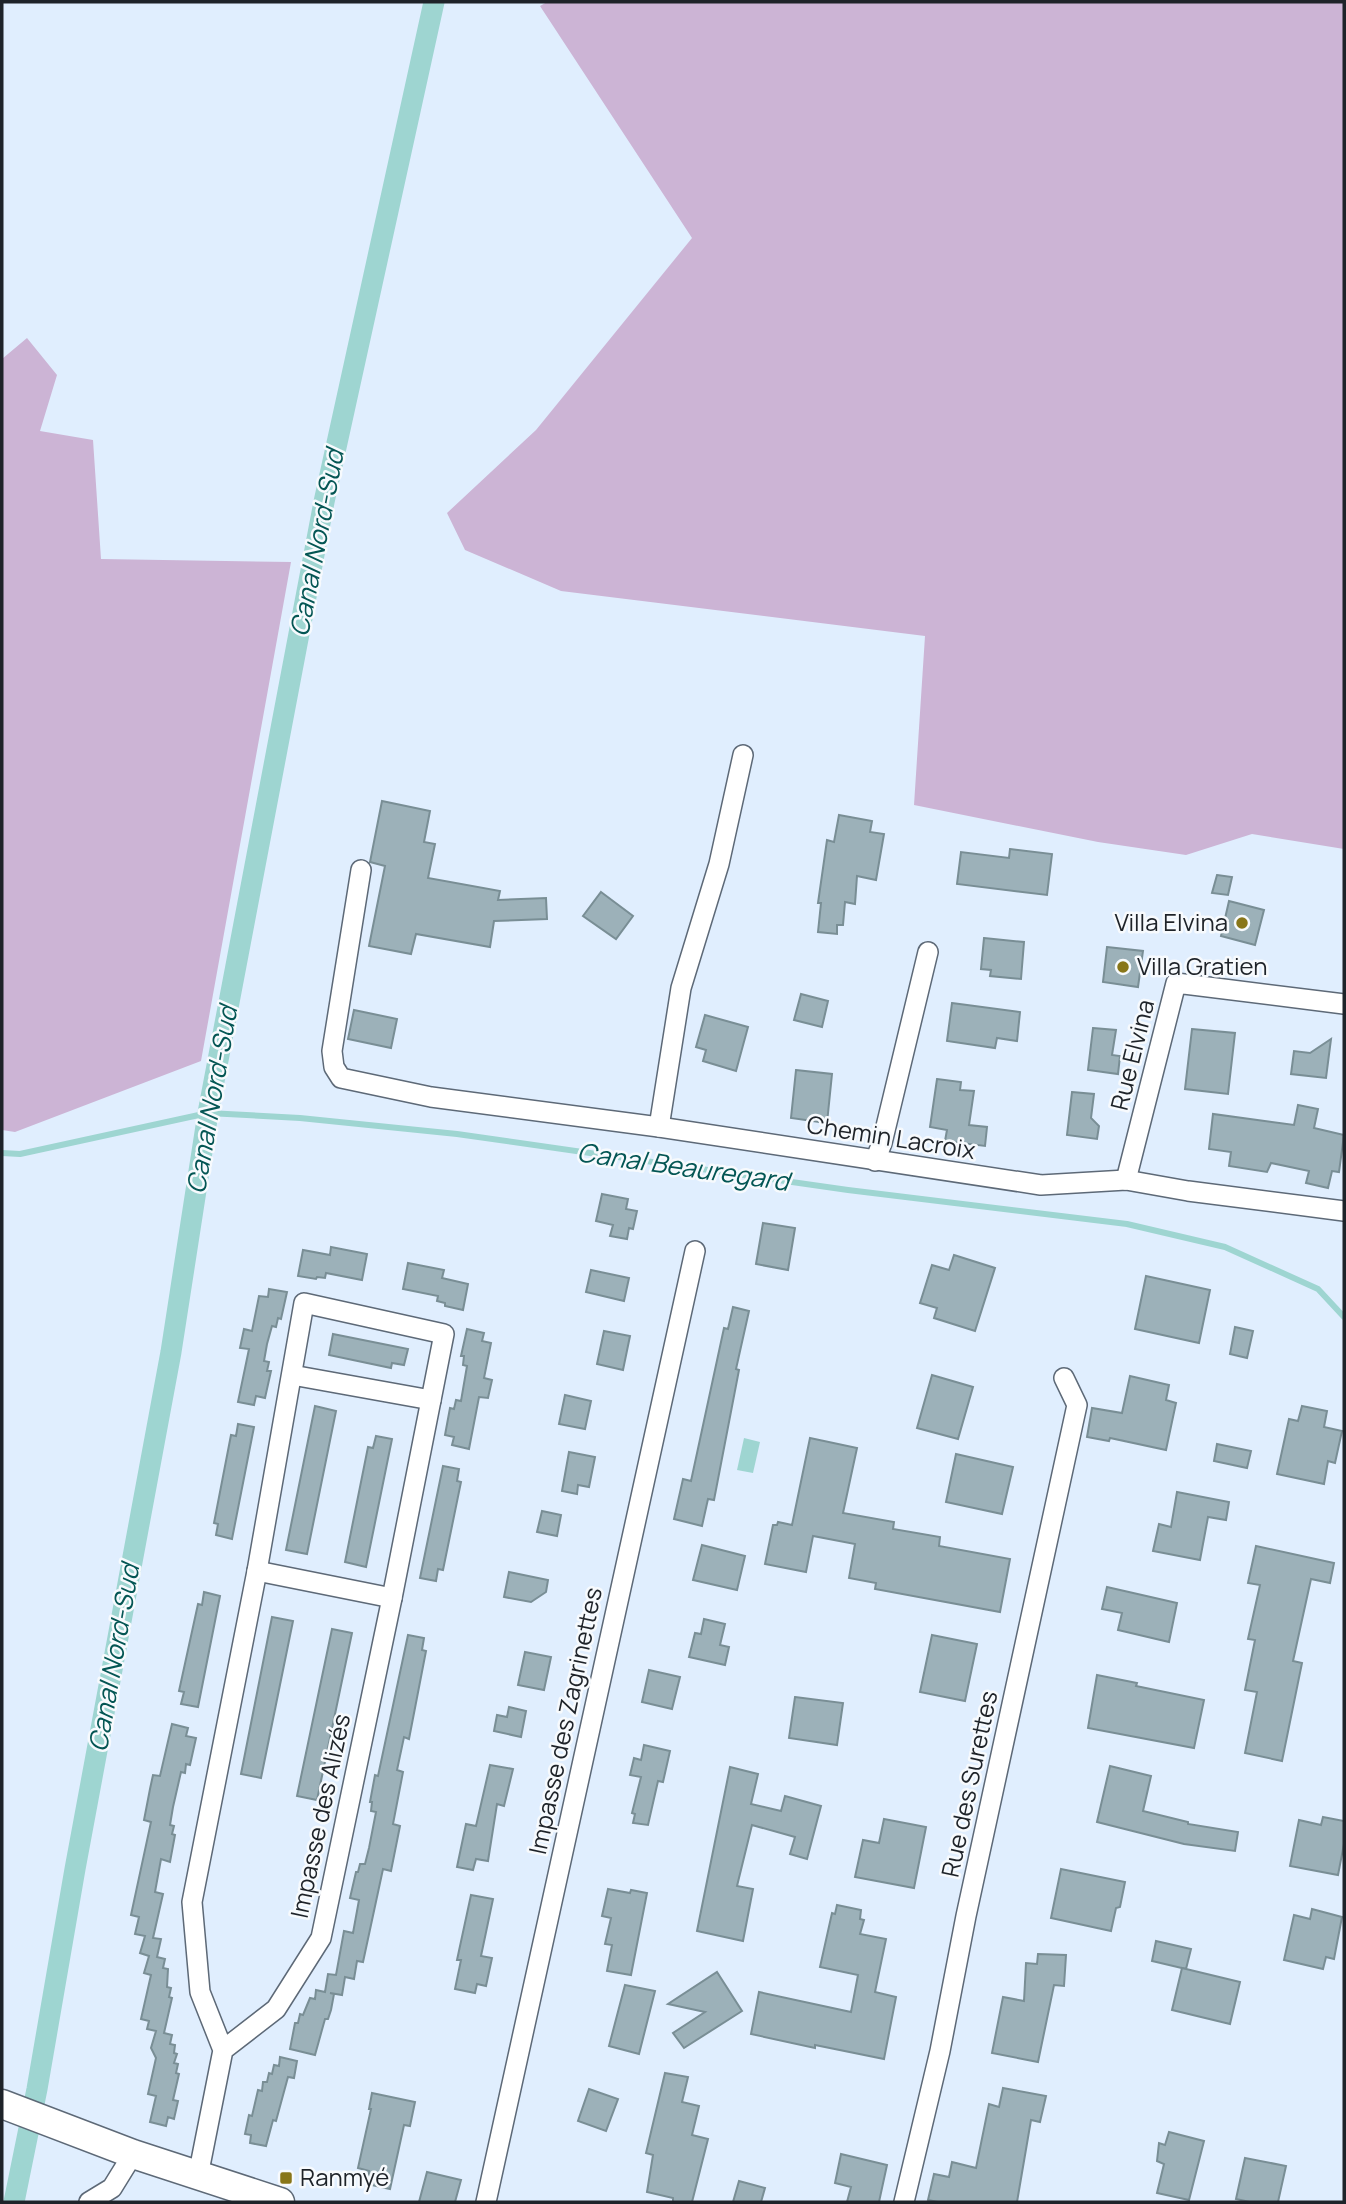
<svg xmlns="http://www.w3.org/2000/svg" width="1346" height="2204" viewBox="0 0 1346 2204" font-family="Manrope,sans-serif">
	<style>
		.green { fill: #ccb4d5 }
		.water { fill: #9ed5d1 }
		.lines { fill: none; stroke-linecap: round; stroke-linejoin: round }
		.stream { stroke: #9ed5d1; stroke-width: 6 }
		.canal { stroke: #9ed5d1; stroke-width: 21 }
		.building { fill: #9cb1b9; stroke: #798e95; stroke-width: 2 }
		.street-casing { stroke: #5d6977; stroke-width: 22 }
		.secondary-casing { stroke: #5d6977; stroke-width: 31 }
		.street { stroke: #fff; stroke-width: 19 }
		.secondary { stroke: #fff; stroke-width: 28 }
		.poi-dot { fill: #887619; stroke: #f7fafd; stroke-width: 2.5 }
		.labels { text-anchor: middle; stroke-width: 5; stroke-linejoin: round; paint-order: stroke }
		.poi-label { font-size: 24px; fill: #1e2329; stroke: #f7fafd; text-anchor: start }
		.street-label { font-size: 24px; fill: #1e2329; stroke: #f7fafd }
		.water-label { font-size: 26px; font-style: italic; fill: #045654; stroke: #f7fafd }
	</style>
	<rect width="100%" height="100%" fill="#e0eefe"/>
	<g class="green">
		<polygon points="547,2 1344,2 1344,849 1252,834 1186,855 1098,842 914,805 925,636 561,591 465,550 447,513 536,430 692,238 540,6"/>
		<polygon points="27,338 57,375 40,431 93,440 101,559 291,562 201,1061 15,1132 2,1130 2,359"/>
	</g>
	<polygon class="water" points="744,1438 760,1442 753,1473 737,1470"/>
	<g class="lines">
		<polyline class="stream" points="2,1153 20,1154 208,1113 300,1118 457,1134 848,1190 1127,1224 1225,1247 1318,1289 1344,1317"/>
		<polyline class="canal" points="14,2202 37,2089 75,1869 171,1352 208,1113 324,502 434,2"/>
	</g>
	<g class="building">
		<polygon points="382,801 430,811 424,842 435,844 428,878 500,891 498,900 546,898 547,919 494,921 490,947 416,934 411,954 369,946 385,866 370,862"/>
		<polygon points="839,815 872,821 870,832 884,834 876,880 857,876 855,904 845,902 843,925 837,925 837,934 818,932 821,903 818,903 827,840 834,842"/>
		<polygon points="1010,849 1052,854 1047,895 957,884 961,852 1009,858"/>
		<polygon points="1217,875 1232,877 1228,895 1212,893"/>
		<polygon points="601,892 633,916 616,939 583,916"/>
		<polygon points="1229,901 1264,910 1255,945 1221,936"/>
		<polygon points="984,938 1024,942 1021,979 990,976 991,970 981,969"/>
		<polygon points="1107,947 1143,951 1138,987 1103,982"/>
		<polygon points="801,994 828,1001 822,1027 794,1020"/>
		<polygon points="952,1003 1020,1012 1017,1041 997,1038 995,1048 947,1041"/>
		<polygon points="354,1010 397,1019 391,1048 348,1039"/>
		<polygon points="705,1015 748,1027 736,1071 703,1061 706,1050 696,1047"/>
		<polygon points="1093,1028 1116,1030 1112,1055 1120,1056 1118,1074 1088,1070"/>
		<polygon points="1192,1029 1235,1033 1228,1094 1185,1089"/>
		<polygon points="1331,1039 1326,1078 1291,1074 1294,1051 1310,1053"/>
		<polygon points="796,1070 832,1074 827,1123 791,1118"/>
		<polygon points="937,1079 961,1082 960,1090 974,1091 969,1125 987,1127 985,1146 945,1141 947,1130 930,1127"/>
		<polygon points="1072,1092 1094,1094 1091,1118 1099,1126 1097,1139 1067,1135"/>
		<polygon points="1298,1105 1318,1109 1314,1128 1344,1135 1339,1172 1332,1171 1328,1188 1306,1183 1309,1171 1271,1163 1267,1172 1229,1166 1231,1152 1209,1149 1213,1114 1294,1125"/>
		<polygon points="602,1194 628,1199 626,1209 637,1211 633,1229 629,1228 627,1239 610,1236 613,1225 596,1221"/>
		<polygon points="763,1223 795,1228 788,1270 756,1264"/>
		<polygon points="331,1247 367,1254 362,1280 326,1273 325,1278 317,1277 316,1279 298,1276 303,1250 330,1255"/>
		<polygon points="954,1255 995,1268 975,1331 934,1318 937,1308 920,1303 932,1265 949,1270"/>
		<polygon points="408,1263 444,1270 442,1278 468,1284 463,1310 445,1306 445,1303 437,1301 438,1296 403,1289"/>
		<polygon points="591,1270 629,1278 624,1301 586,1292"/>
		<polygon points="1146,1276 1210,1290 1199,1343 1135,1329"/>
		<polygon points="269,1289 287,1292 281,1319 278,1318 276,1327 272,1326 267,1344 264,1361 269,1362 267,1371 271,1371 265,1398 256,1396 254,1405 238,1402 249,1349 240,1348 244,1329 252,1331 259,1296 268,1297"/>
		<polygon points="733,1307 749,1311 736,1369 739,1370 714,1500 708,1499 702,1526 674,1519 683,1479 691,1481 724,1328 728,1329"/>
		<polygon points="1235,1327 1253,1331 1247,1358 1230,1354"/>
		<polygon points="467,1329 484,1333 482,1341 491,1343 484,1378 492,1380 488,1398 479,1397 469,1449 452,1445 454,1437 445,1435 450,1408 454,1409 456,1400 461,1401 467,1366 463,1365 464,1356 461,1356"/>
		<polygon points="604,1331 630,1336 623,1370 597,1364"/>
		<polygon points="333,1334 408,1349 404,1365 392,1363 391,1368 329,1355"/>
		<polygon points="932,1375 973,1387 958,1439 917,1428"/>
		<polygon points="1130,1376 1169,1385 1166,1400 1176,1403 1166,1450 1110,1438 1109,1441 1087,1437 1092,1408 1122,1413"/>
		<polygon points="565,1395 591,1401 585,1429 559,1424"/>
		<polygon points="315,1406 336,1411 307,1554 286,1550"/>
		<polygon points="1302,1406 1327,1411 1324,1427 1342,1431 1335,1463 1328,1461 1324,1484 1277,1474 1289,1419 1298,1421"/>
		<polygon points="238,1424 254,1427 232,1539 216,1535 218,1524 214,1523 231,1435 236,1436"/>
		<polygon points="376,1436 392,1439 366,1567 345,1562 368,1447 373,1448"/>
		<polygon points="810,1438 857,1448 843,1513 894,1522 893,1529 940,1537 939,1546 1010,1559 1000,1612 875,1589 876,1583 849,1578 855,1544 813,1536 806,1572 765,1564 773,1525 777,1525 778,1522 792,1525"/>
		<polygon points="1217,1444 1251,1451 1247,1468 1214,1461"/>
		<polygon points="569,1452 595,1457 589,1487 578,1485 577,1494 562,1491"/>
		<polygon points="956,1454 1013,1467 1002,1514 946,1502"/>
		<polygon points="443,1466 459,1469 457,1481 461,1482 443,1570 438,1569 436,1581 420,1578"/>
		<polygon points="1177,1492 1229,1502 1226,1520 1208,1517 1200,1560 1153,1551 1159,1524 1171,1527"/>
		<polygon points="542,1511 561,1515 557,1536 537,1532"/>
		<polygon points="702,1545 745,1556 737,1590 693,1580"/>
		<polygon points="1256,1546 1334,1563 1330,1583 1311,1579 1293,1661 1302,1663 1282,1761 1245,1753 1257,1692 1245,1690 1255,1640 1248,1639 1260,1585 1248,1583"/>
		<polygon points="509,1572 548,1580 546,1592 531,1602 504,1597"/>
		<polygon points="1107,1587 1177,1603 1169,1642 1118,1630 1122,1613 1102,1609"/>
		<polygon points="204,1592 220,1596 198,1707 181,1704 184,1692 179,1691 198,1604 202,1605"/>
		<polygon points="272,1617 293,1621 261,1778 241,1774"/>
		<polygon points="704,1619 725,1624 720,1645 729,1647 725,1665 689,1657 695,1633 701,1634"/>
		<polygon points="332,1629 352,1633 317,1800 297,1796"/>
		<polygon points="408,1635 424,1638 422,1650 426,1651 409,1739 404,1737 397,1770 403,1772 393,1824 400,1826 391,1871 383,1869 363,1962 357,1961 354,1979 345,1977 342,1995 330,1993 334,1994 331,2010 328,2019 325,2019 315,2055 290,2049 295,2023 298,2023 300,2014 303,2015 310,1998 315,1999 316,1990 325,1992 328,1974 336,1975 344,1931 353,1933 359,1900 350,1898 356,1872 358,1872 360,1864 365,1864 369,1848 376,1812 371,1811 372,1802 370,1802 375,1775 378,1776"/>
		<polygon points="932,1635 977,1644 965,1701 920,1692"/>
		<polygon points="525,1652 551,1657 544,1690 518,1685"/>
		<polygon points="649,1670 680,1677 672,1709 642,1702"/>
		<polygon points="1097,1675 1137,1683 1136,1686 1204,1700 1194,1748 1088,1728"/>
		<polygon points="795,1697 843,1703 837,1745 789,1738"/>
		<polygon points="509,1707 526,1711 521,1737 494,1731 497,1715 507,1717"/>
		<polygon points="172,1724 188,1728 186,1736 196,1738 190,1765 186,1764 185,1773 181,1772 173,1807 170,1825 174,1826 172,1834 175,1835 170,1862 161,1859 155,1892 163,1894 153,1938 161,1939 157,1957 165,1959 163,1968 168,1969 167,1987 171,1988 169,1997 172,1998 164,2033 172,2035 170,2044 175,2045 174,2053 177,2054 174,2063 178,2064 176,2073 179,2074 173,2100 178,2101 174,2119 168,2117 166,2126 150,2122 156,2096 148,2094 156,2058 151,2048 156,2031 147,2029 149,2021 141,2019 151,1975 144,1973 149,1956 140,1953 145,1936 135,1934 139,1917 131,1915 151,1822 144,1820 150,1789 153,1775 160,1776"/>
		<polygon points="644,1745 670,1751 663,1782 658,1781 648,1825 633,1823 635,1814 632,1813 641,1777 630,1775 634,1758 641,1760"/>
		<polygon points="490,1765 513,1769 504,1806 497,1804 488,1861 476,1859 473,1870 457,1867 466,1824 476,1826"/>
		<polygon points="1110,1766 1151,1776 1143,1811 1188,1822 1188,1824 1238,1832 1235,1851 1184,1844 1097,1822"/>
		<polygon points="730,1767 758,1774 751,1804 781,1811 785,1796 821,1806 807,1859 790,1854 795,1837 752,1825 737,1886 753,1889 743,1941 697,1931"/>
		<polygon points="1323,1817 1344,1821 1344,1844 1338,1875 1290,1866 1299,1820 1321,1825"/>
		<polygon points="884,1819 926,1827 914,1888 855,1877 863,1840 879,1843"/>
		<polygon points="1061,1869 1125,1882 1120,1907 1116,1908 1111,1931 1051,1918"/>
		<polygon points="608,1889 630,1893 631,1890 647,1893 631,1975 607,1971 612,1945 605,1944 611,1918 602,1916"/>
		<polygon points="471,1895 493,1899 481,1956 492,1958 486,1986 477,1984 475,1993 455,1989 461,1960 457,1960"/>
		<polygon points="837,1905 861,1910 860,1919 864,1920 860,1934 886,1939 875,1992 896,1997 884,2059 815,2045 815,2048 751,2034 759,1992 851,2012 858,1975 820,1967 832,1913 835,1914"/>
		<polygon points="1312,1909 1342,1917 1334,1959 1326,1957 1323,1969 1284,1960 1294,1915 1310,1919"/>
		<polygon points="1156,1941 1191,1949 1186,1969 1152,1961"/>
		<polygon points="1038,1954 1066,1955 1064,1986 1054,1985 1038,2062 992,2053 1003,1997 1024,2001 1026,1963 1037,1964"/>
		<polygon points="1182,1968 1240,1982 1230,2024 1172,2010"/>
		<polygon points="717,1972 742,2011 684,2048 673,2033 705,2012 668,2004"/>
		<polygon points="625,1985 655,1991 639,2054 609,2046"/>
		<polygon points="280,2057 297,2061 294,2078 288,2077 276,2121 273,2120 266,2146 250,2143 251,2135 245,2134 249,2115 252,2116 258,2090 262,2091 263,2082 267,2082 269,2073 272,2074 274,2065 279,2066"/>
		<polygon points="665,2073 688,2077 682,2102 699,2106 692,2135 708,2139 692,2202 673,2202 673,2198 647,2192 653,2155 646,2153"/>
		<polygon points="1003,2088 1046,2096 1040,2122 1031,2120 1017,2202 938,2202 928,2200 934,2174 949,2177 952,2162 976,2168 989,2104 999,2107"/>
		<polygon points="589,2089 618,2099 606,2131 578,2121"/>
		<polygon points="372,2093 415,2102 410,2126 404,2125 390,2189 367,2184 369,2171 358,2168 371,2109 369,2109"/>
		<polygon points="1169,2132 1204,2141 1189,2200 1157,2193 1164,2164 1157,2161 1159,2143 1165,2145"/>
		<polygon points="841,2154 887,2165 879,2202 847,2202 851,2187 835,2183"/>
		<polygon points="1245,2158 1286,2166 1278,2202 1250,2202 1236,2199"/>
		<polygon points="427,2172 461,2180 455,2202 419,2202"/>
		<polygon points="739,2181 765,2188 761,2202 733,2202"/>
	</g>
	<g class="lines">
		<defs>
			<g id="street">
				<polyline points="361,870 332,1051 334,1067 341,1078 431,1097 659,1127 1041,1185 1126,1180 1188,1191 1344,1211"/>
				<polyline points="659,1127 681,988 719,864 743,755"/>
				<polyline points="875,1161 882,1143 928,952"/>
				<polyline points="1126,1180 1176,983 1344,1004"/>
				<polyline points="292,1375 431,1400"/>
				<polyline points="257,1571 392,1598"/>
				<polyline points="198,2176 223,2050 200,1992 192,1902 257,1571 304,1303 444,1334 392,1598 321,1938 276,2009 223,2050"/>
				<polyline points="89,2202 112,2188 133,2154"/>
				<polyline points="486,2202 695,1251"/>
				<polyline points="904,2202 940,2051 966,1916 1077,1405 1064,1378"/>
			</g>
			<polyline id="secondary" points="2,2104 133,2154 280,2202"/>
		</defs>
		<use href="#street" class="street-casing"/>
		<use href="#secondary" class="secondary-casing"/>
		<use href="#street" class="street"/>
		<use href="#secondary" class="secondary"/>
	</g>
	<g class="poi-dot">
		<circle cx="1242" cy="923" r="7"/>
		<circle cx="1123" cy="967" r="7"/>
		<rect x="279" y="2171" width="14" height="14" rx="3.5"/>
	</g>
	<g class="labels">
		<g class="poi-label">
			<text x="1228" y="931" text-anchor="end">Villa Elvina</text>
			<text x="1137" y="975">Villa Gratien</text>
			<text x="300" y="2186">Ranmyé</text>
		</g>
		<g class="street-label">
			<text transform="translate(1133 1055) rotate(-76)" y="8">Rue Elvina</text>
			<text transform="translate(891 1138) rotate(9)" y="8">Chemin Lacroix</text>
			<text transform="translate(566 1721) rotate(-78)" y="8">Impasse des Zagrinettes</text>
			<text transform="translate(970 1784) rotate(-78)" y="8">Rue des Surettes</text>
			<text transform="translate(321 1816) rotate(-78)" y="8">Impasse des Alizés</text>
		</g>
		<g class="water-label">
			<text transform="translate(317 543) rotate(-79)" y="9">Canal Nord-Sud</text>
			<text transform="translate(212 1100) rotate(-80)" y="9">Canal Nord-Sud</text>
			<text transform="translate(683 1167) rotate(8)" y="9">Canal Beauregard</text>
			<text transform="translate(114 1658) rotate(-80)" y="9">Canal Nord-Sud</text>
		</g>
	</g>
	<rect width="1346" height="2204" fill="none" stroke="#1e2329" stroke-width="7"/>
</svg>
